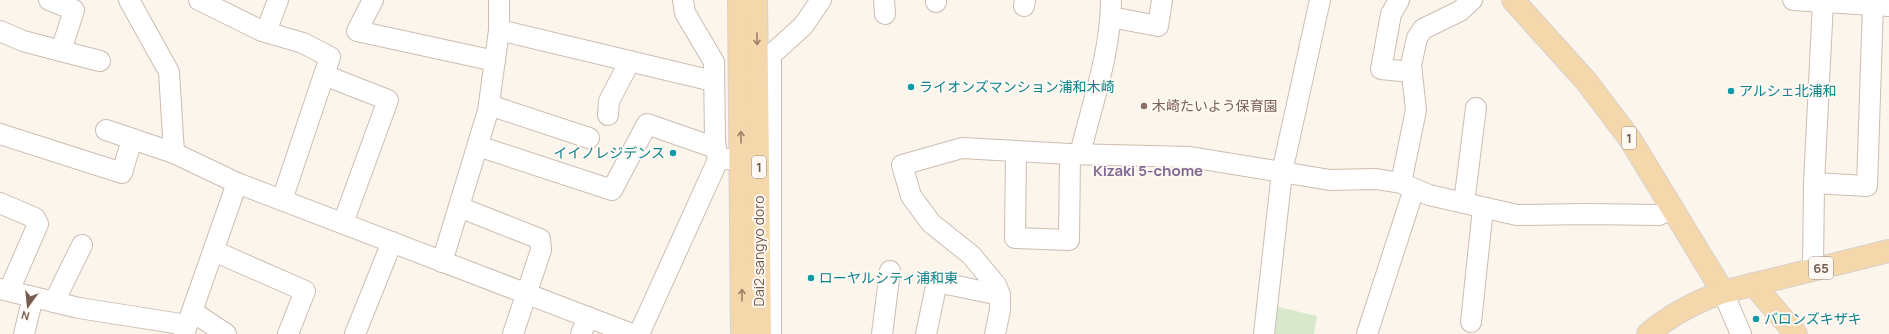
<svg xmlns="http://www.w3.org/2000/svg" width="1889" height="334" viewBox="0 0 1889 334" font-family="Manrope,'Noto Sans JP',sans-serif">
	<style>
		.green { fill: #d8e9cb }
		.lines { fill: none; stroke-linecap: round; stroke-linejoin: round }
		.minor-casing { stroke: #cdbdb2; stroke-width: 22 }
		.major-casing { stroke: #d8d1ce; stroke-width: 24 }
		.minor { stroke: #fff; stroke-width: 20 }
		.major { stroke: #f4d7aa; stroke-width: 22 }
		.oneway { stroke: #9b816b }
		.culture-dot { fill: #0f9aa8; stroke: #fef9f2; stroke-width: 1.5 }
		.education-dot { fill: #8d6e63; stroke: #fef9f2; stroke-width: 1.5 }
		.labels { text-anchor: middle; stroke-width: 4; stroke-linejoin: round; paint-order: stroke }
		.shield { fill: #fef9f2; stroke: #9e8b81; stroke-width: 1 }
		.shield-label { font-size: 13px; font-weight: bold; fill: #755c50 }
		.culture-label { font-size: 14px; fill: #0d838f; stroke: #fef9f2; text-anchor: start }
		.education-label { font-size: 14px; fill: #785e54; stroke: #fef9f2; text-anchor: start }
		.street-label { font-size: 14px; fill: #755c50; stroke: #fef9f2 }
		.neighbourhood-label { font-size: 15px; font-weight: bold; fill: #826890; stroke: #fef9f2 }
	</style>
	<rect width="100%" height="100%" fill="#fbf5ec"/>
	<polygon class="green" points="1274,306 1317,316 1314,334 1270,334"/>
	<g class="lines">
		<defs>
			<g id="minor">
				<polyline points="129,0 169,72 174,153"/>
				<polyline points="199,0 262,31 303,43 330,57 282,200"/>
				<polyline points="373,0 357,31 495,61"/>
				<polyline points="683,0 685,13 714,62 715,141 718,160"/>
				<polyline points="884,0 885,14"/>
				<polyline points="1399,0 1391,14 1381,69 1412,72"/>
				<polyline points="1793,0 1889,6"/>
				<polyline points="936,2 936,0"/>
				<polyline points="1024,6 1025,0"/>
				<polyline points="1111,17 1158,26 1162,0"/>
				<polyline points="499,30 713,81"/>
				<polyline points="0,31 23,41 61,51 74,10 49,0"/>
				<polyline points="266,32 278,0"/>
				<polyline points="61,51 100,61"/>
				<polyline points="324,75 388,100 343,223"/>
				<polyline points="489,105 589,138"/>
				<polyline points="608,115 609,101 630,61"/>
				<polyline points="106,130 174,153 237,183 632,334"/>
				<polyline points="0,134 122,173 132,139"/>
				<polyline points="478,146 612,190 647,124 716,148"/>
				<polyline points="1016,151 1015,238 1069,240 1070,154"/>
				<path d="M 1080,154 C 1092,104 1111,52 1111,0"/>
				<polyline points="1401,183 1416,110 1411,65 1417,38 1423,29 1460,11 1472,0"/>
				<polyline points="1814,183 1867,186 1873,5"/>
				<polyline points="0,203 35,218 38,224 9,291"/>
				<polyline points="1464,203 1476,108"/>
				<polyline points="459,207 540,239 541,250 513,334"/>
				<polyline points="214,251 305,291 288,334"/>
				<polyline points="442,262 488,111 499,30 499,0"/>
				<polyline points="1813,269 1814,183 1823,2"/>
				<polyline points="0,289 79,308 187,325"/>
				<polyline points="1723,292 1741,334"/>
				<polyline points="54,302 82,245"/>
				<polyline points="193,312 226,334"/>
				<polyline points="1471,322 1483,208"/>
				<polyline points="24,334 33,297"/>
				<polyline points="184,334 237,183"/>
				<polyline points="355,334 392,242"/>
				<polyline points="581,334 588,317"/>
				<polyline points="639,334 718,160 741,158"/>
				<polyline points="771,334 771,55 803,26 821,0"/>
				<polyline points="882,334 890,271"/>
				<polyline points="926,334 937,282 1000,295"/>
				<polyline points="995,334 1000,310 1000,295 996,285 971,255 931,223 911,196 902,165 962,148 1070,154 1190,157 1330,180 1376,179 1401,183 1429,195 1517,215 1587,214 1659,215 1672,208"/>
				<polyline points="1264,334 1282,172 1320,0"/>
				<polyline points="1367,334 1414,189"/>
			</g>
			<g id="major">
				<polyline points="739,0 742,334"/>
				<polyline points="756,0 760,334"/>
				<polyline points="1513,0 1586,81 1630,139 1723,292"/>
				<polyline points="1753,284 1796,334"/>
				<path d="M 1648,334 C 1670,315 1695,302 1723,292 L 1889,251"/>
			</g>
		</defs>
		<use href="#minor" class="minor-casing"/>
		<use href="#major" class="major-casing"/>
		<use href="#minor" class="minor"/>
		<use href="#major" class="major"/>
	</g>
	<defs><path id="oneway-shaft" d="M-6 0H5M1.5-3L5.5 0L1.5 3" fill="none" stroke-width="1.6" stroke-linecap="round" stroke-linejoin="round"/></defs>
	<g class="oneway">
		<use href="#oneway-shaft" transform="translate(757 39) rotate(89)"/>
		<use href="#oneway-shaft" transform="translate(741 137) rotate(-91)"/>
		<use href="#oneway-shaft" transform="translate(742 295) rotate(-90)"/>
	</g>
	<g class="culture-dot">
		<circle cx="911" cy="87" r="4"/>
		<circle cx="1731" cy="91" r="4"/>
		<circle cx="673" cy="153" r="4"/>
		<circle cx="811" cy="278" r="4"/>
		<circle cx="1756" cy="319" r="4"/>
	</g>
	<circle class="education-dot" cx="1144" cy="106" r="4"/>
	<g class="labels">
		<g class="shield">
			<rect x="1622" y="127" width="14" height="22" rx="3"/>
			<rect x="752" y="156" width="14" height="22" rx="3"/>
			<rect x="1809" y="257" width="24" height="22" rx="3"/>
		</g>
		<g class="shield-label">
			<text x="1629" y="143">1</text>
			<text x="759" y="172">1</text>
			<text x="1821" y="273">65</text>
		</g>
		<g class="culture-label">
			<text x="919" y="92">ライオンズマンション浦和木崎</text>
			<text x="1739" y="96">アルシェ北浦和</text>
			<text x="665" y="158" text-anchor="end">イイノレジデンス</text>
			<text x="819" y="283">ローヤルシティ浦和東</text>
			<text x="1764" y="324">バロンズキザキ</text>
		</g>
		<g class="education-label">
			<text x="1152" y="111">木崎たいよう保育園</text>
		</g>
		<g class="street-label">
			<text transform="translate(759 251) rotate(-90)" y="5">Dai2 sangyo doro</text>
		</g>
		<g class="neighbourhood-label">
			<text x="1148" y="176">Kizaki 5-chome</text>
		</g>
	</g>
	<g transform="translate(28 306) rotate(195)" stroke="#fef9f2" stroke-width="3" paint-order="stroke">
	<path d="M0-3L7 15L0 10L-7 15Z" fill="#755c50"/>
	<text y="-6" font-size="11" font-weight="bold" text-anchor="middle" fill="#755c50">N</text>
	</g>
</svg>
